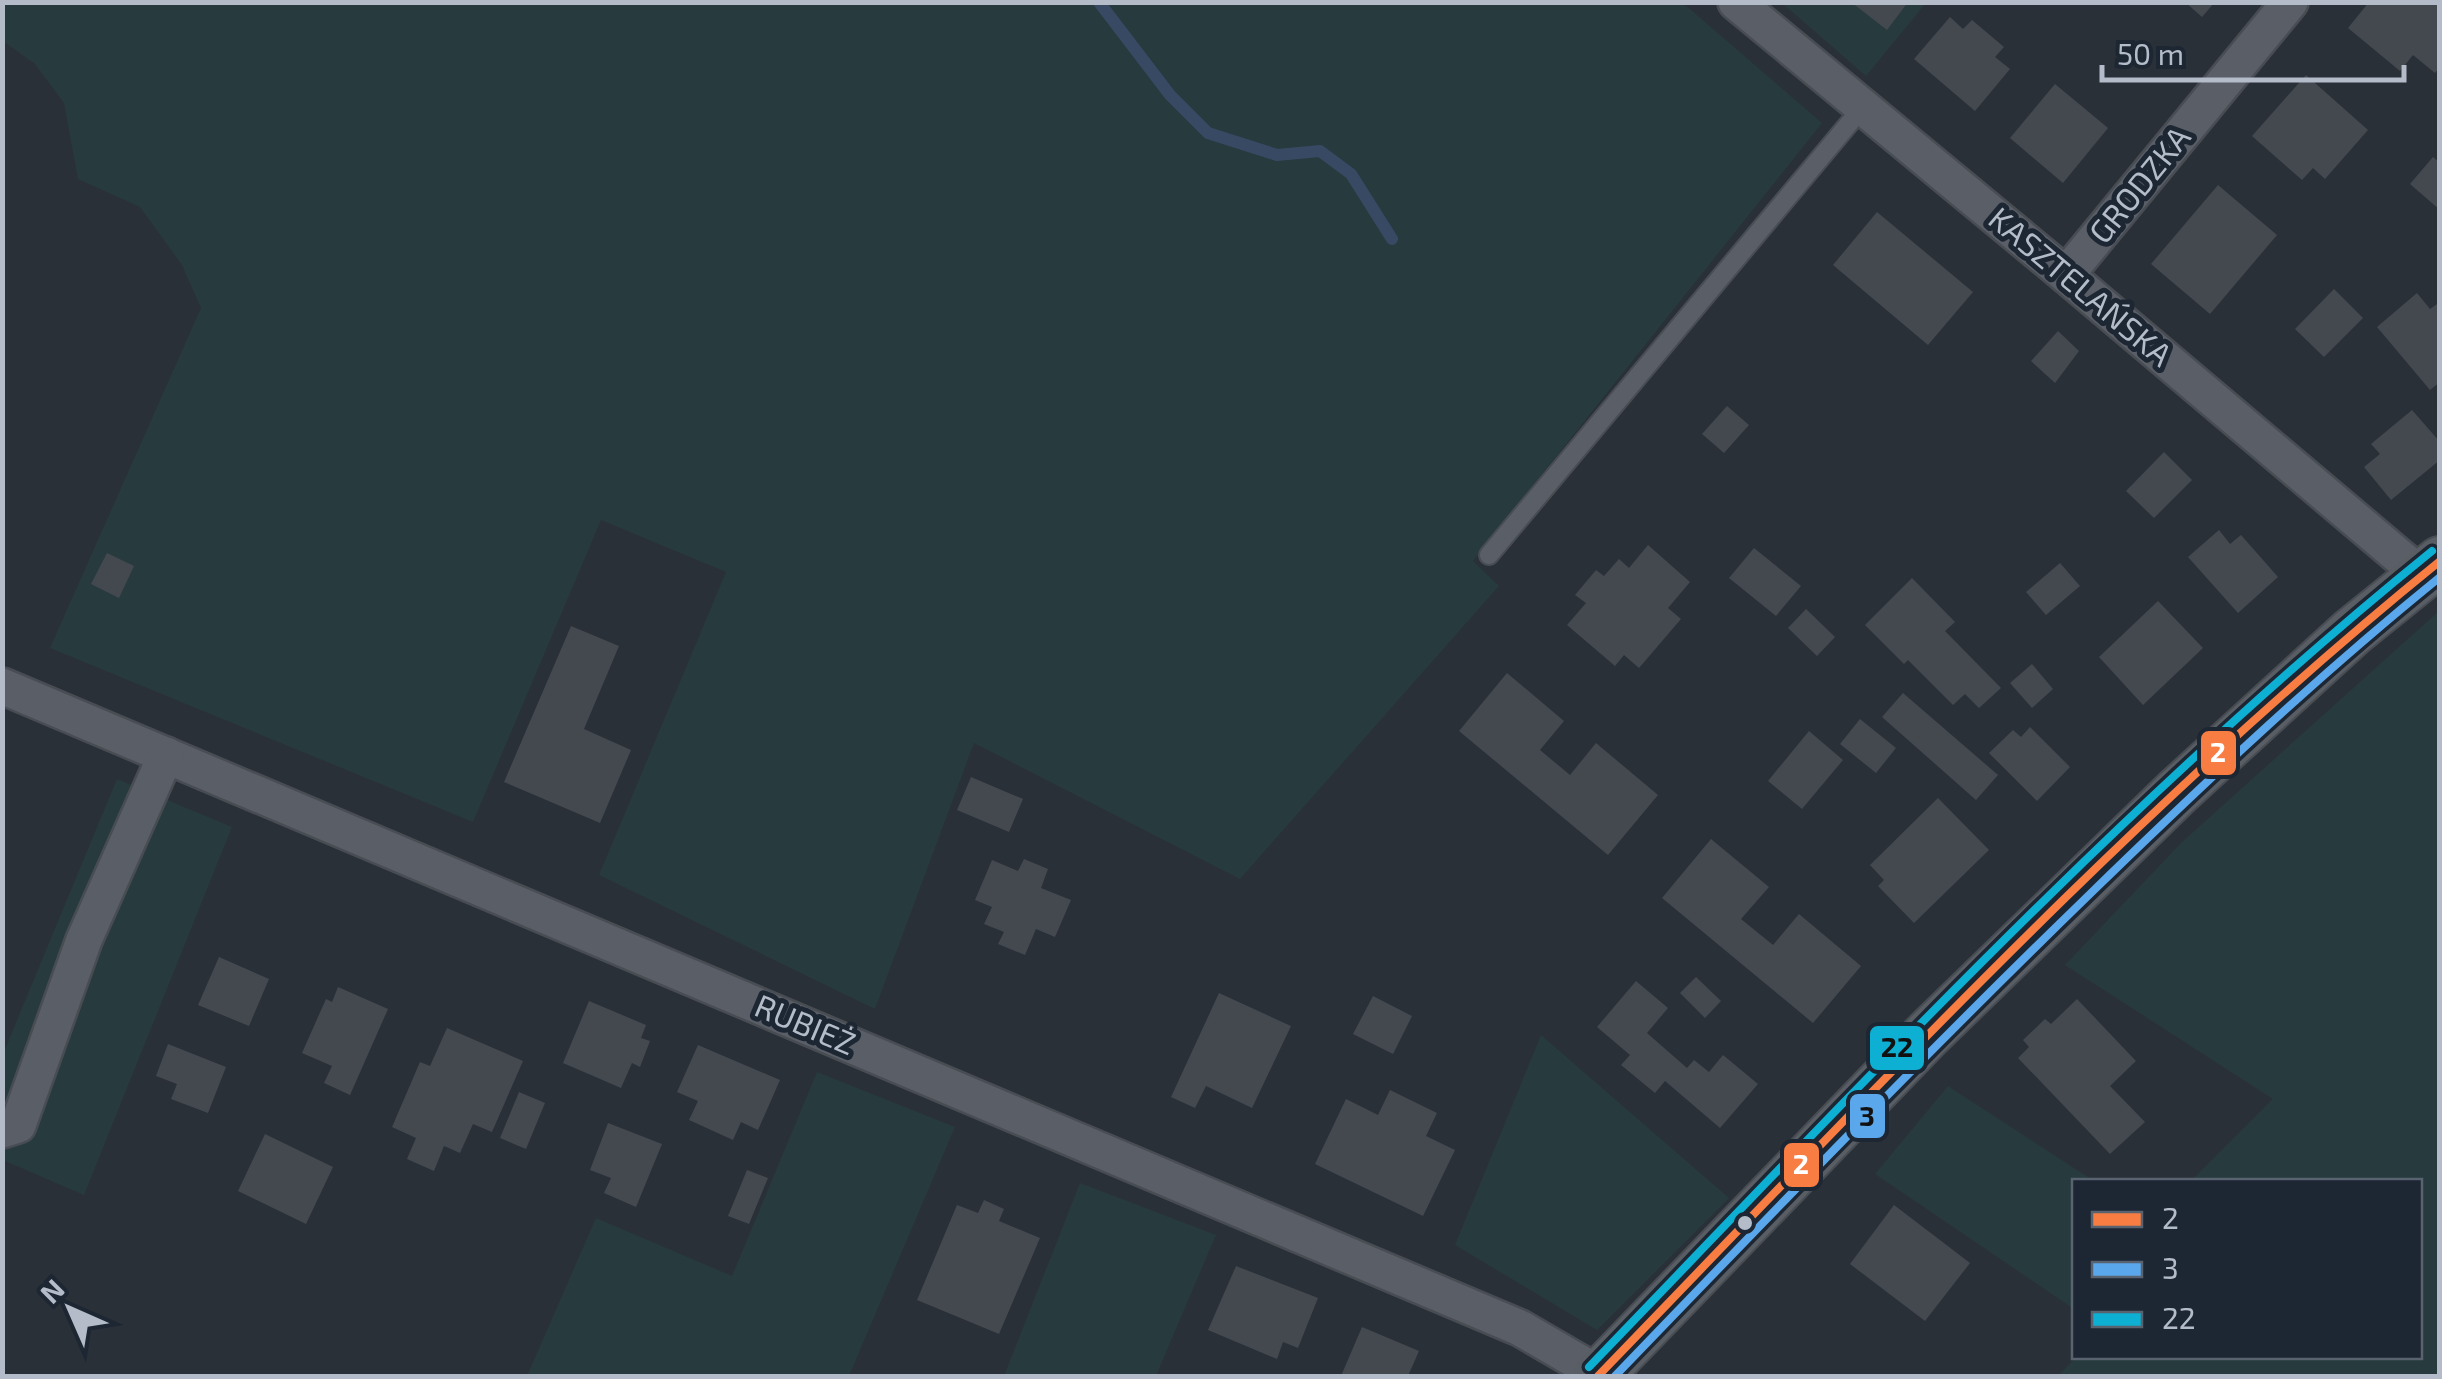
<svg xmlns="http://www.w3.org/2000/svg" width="2442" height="1379" viewBox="0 0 2442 1379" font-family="'Exo 2',sans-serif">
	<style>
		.green { fill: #273a3e }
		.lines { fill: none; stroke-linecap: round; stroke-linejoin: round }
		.stream { stroke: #384963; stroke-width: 12 }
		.building { fill: #444950 }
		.lane-casing { stroke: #484c53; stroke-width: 22 }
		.street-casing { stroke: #484c53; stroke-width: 40 }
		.secondary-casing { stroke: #484c53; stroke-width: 52 }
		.lane { stroke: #5a5e66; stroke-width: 18 }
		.street { stroke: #5a5e66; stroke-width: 35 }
		.secondary { stroke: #595d64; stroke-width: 48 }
		.bus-1-casing { stroke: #1d2633; stroke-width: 15 }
		.bus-2-casing { stroke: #1d2633; stroke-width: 15 }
		.bus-3-casing { stroke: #1d2633; stroke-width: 15 }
		.bus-1 { stroke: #f77d43; stroke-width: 8 }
		.bus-2 { stroke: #5aa8eb; stroke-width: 8 }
		.bus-3 { stroke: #0dafd3; stroke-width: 8 }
		.bus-dot { fill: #b4bcc9; stroke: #1d2633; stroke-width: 4 }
		.labels { text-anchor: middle; stroke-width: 10; stroke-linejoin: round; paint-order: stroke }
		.street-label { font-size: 32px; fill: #b4bcc9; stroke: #1d2633 }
		.line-badge { stroke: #1d2633; stroke-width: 4 }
		.badge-label { font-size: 28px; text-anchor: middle; font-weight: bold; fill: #fff }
		.pale-badge-label { font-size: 28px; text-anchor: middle; font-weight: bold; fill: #111 }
	</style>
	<rect width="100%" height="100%" fill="#2a3038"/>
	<g class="green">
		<polygon points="2,3 1683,3 1822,123 1473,561 1499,586 1240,879 974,743 875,1009 599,875 726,572 601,520 473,822 50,648 201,308 182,265 140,207 78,179 64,103 35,64 3,41"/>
		<polygon points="1782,3 1926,3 1866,76"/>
		<polygon points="2439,611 2439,1376 2058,1376 2076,1357 2420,1356 2420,1182 2191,1181 2273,1099 2065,965 2181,843"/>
		<polygon points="117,779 232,827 84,1195 3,1160 3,1054"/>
		<polygon points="1541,1035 1729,1198 1597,1330 1455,1245"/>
		<polygon points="817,1072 955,1127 849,1376 527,1376 596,1218 732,1276"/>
		<polygon points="1948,1086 2094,1181 2074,1182 2074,1309 1875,1174"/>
		<polygon points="1080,1183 1216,1235 1156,1376 1004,1376"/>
	</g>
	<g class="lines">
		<polyline class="stream" points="1099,2 1170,95 1208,133 1277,155 1320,151 1351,174 1392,239"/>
	</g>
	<g class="building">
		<polygon points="1851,2 1908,2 1887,30"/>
		<polygon points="2185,2 2215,2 2202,17"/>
		<polygon points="2369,2 2440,2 2440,67 2435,73 2413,55 2400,71 2348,28"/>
		<polygon points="1950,17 1963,29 1972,20 2004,47 1995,57 2010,69 1975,111 1914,59"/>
		<polygon points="2306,75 2368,130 2325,179 2313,168 2302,180 2252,136"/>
		<polygon points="2055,84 2108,128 2063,183 2010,138"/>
		<polygon points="2433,157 2440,163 2440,210 2410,184"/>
		<polygon points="2218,185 2277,235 2210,314 2151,264"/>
		<polygon points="1877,212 1973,292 1928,345 1833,265"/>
		<polygon points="2334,289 2363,318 2324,357 2295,329"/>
		<polygon points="2417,293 2430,309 2440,302 2440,382 2430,390 2377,327"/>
		<polygon points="2058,331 2079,351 2055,383 2031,361"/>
		<polygon points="1727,406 1749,425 1724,453 1702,434"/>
		<polygon points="2412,410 2440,442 2440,460 2391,500 2364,467 2380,454 2371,444"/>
		<polygon points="2164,452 2192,480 2154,518 2126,491"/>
		<polygon points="2219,530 2230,544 2241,535 2278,577 2238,613 2188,557"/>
		<polygon points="1648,545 1690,582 1668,608 1681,619 1639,668 1624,655 1615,666 1567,625 1586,603 1575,595 1596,570 1604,576 1619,559 1629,568"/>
		<polygon points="1754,548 1801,586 1776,616 1729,578"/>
		<polygon points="107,553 134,566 119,598 91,584"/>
		<polygon points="2060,563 2080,586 2046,615 2026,592"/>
		<polygon points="1912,578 1955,622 1945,631 2001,688 1979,708 1965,694 1953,705 1908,660 1904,664 1865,625"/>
		<polygon points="2158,601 2203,648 2143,705 2099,657"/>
		<polygon points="1806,609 1835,637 1817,656 1788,628"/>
		<polygon points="571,626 619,646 584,729 631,750 600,823 504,782"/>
		<polygon points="2032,664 2053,689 2032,708 2010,683"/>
		<polygon points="1507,673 1564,721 1540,750 1570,775 1596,743 1658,795 1608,855 1459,731"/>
		<polygon points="1903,693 1998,775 1976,800 1882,717"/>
		<polygon points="1860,719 1896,748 1876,773 1840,744"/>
		<polygon points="2030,727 2070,767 2037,801 1989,753 2013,730 2021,737"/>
		<polygon points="1809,731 1843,760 1802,809 1768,781"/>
		<polygon points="971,777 1023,799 1009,832 957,810"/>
		<polygon points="1938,798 1989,850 1914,923 1878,886 1884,880 1870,865"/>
		<polygon points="1711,839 1769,887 1741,919 1773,945 1799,914 1861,966 1813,1023 1662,898"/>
		<polygon points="1024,859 1048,869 1041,888 1071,900 1055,937 1036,929 1025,955 998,944 1004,932 984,924 992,907 975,900 992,860 1018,871"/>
		<polygon points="219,957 269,979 249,1026 198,1005"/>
		<polygon points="1696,977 1721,1001 1705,1018 1680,993"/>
		<polygon points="1636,981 1668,1008 1647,1033 1687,1068 1694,1060 1709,1072 1723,1055 1758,1084 1720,1128 1665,1081 1655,1093 1621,1065 1630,1055 1597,1027"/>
		<polygon points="338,987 388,1009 350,1095 324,1083 332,1066 302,1053 326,999 332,1002"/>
		<polygon points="1219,993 1291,1026 1252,1108 1206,1086 1195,1108 1171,1097"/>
		<polygon points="1373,996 1412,1016 1393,1054 1353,1034"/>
		<polygon points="2077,999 2136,1061 2110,1086 2145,1122 2110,1154 2018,1058 2029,1047 2023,1040 2045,1019 2051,1024"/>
		<polygon points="589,1001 646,1025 641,1038 650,1041 640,1067 632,1063 621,1088 563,1063"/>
		<polygon points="447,1028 523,1061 492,1132 473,1124 460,1153 444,1146 434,1171 407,1159 416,1138 392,1127 420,1062 430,1066"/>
		<polygon points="168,1044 226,1067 208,1113 171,1099 177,1084 156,1076"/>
		<polygon points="698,1045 780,1080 758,1130 741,1122 733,1140 689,1120 698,1101 677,1092"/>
		<polygon points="1390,1090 1437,1113 1426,1136 1455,1150 1423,1216 1315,1164 1346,1099 1378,1115"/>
		<polygon points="519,1092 545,1103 526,1149 500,1138"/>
		<polygon points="608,1123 662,1144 636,1207 604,1193 611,1178 590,1170"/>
		<polygon points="265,1134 333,1167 306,1224 238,1191"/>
		<polygon points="747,1170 768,1178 749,1224 728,1216"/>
		<polygon points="984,1200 1004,1209 999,1221 1040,1238 999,1334 917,1300 957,1205 978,1213"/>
		<polygon points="1894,1205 1970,1263 1925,1321 1850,1264"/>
		<polygon points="1236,1266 1318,1298 1298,1348 1283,1342 1277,1359 1208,1330"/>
		<polygon points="1362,1327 1419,1351 1408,1376 1341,1376"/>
	</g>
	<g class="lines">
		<defs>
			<polyline id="lane" points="1489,555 1862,108"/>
			<g id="street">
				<polyline points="1736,2 2066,275 2421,575"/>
				<polyline points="2066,275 2290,2"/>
				<polyline points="2,686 1520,1328 1582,1364 1603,1372"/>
				<polyline points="2,1130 18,1125 84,940 166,755"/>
			</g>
			<polyline id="secondary" points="1598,1376 1928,1034 2177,792 2352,632 2440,561"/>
		</defs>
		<use href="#lane" class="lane-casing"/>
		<use href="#street" class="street-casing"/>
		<use href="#secondary" class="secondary-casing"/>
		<use href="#lane" class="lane"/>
		<use href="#street" class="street"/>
		<use href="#secondary" class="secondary"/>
		<defs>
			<path id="bus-1" d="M 1598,1376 C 1869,1096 2136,807 2440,561"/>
			<path id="bus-2" d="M 1615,1376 C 1772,1213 1929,1050 2092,892 C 2204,783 2318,676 2440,577"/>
			<path id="bus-3" d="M 1589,1367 C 1860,1086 2128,797 2432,551"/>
		</defs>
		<use href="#bus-1" class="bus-1-casing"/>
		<use href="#bus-2" class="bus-2-casing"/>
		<use href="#bus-3" class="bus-3-casing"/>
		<use href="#bus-1" class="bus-1"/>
		<use href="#bus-2" class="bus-2"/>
		<use href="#bus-3" class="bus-3"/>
	</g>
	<circle class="bus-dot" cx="1745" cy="1223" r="9"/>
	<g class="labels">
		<g class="street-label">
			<text transform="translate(2140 185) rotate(-51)" y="11">GRODZKA</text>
			<text transform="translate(2080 287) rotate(40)" y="11">KASZTELAŃSKA</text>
			<text transform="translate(805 1025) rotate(23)" y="11">RUBIEŻ</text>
		</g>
	</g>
	<g class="line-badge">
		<rect x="2199" y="729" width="39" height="48" rx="10" fill="#f77d43"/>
		<rect x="1868" y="1024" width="58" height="48" rx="10" fill="#0dafd3"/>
		<rect x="1848" y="1092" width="39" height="48" rx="10" fill="#5aa8eb"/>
		<rect x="1782" y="1141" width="39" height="48" rx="10" fill="#f77d43"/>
	</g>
	<g class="badge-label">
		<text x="2218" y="762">2</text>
		<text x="1801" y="1174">2</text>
	</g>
	<g class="pale-badge-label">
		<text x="1897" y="1057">22</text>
		<text x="1867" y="1126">3</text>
	</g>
	<rect width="2442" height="1379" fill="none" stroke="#b4bcc9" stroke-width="10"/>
	<rect x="2072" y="1179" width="350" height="180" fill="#1d2633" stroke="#59626f" stroke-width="2.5"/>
	<rect x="2092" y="1212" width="50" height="15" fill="#f77d43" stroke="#59626f" stroke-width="2.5"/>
	<text x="2162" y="1229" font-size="30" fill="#b4bcc9">2</text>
	<rect x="2092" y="1262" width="50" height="15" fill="#5aa8eb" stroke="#59626f" stroke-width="2.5"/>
	<text x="2162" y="1279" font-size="30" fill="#b4bcc9">3</text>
	<rect x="2092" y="1312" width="50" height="15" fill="#0dafd3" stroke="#59626f" stroke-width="2.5"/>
	<text x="2162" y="1329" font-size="30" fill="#b4bcc9">22</text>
	<g transform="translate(70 1309) rotate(315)" stroke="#1d2633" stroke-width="8" paint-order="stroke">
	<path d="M0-8L18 38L0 25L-18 38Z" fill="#b4bcc9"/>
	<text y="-15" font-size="28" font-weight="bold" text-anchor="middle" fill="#b4bcc9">N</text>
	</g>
	<path d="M2102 65v15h302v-15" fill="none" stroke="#b4bcc9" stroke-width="5"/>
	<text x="2117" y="65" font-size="30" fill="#b4bcc9" stroke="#1d2633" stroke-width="8" paint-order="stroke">50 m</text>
</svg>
